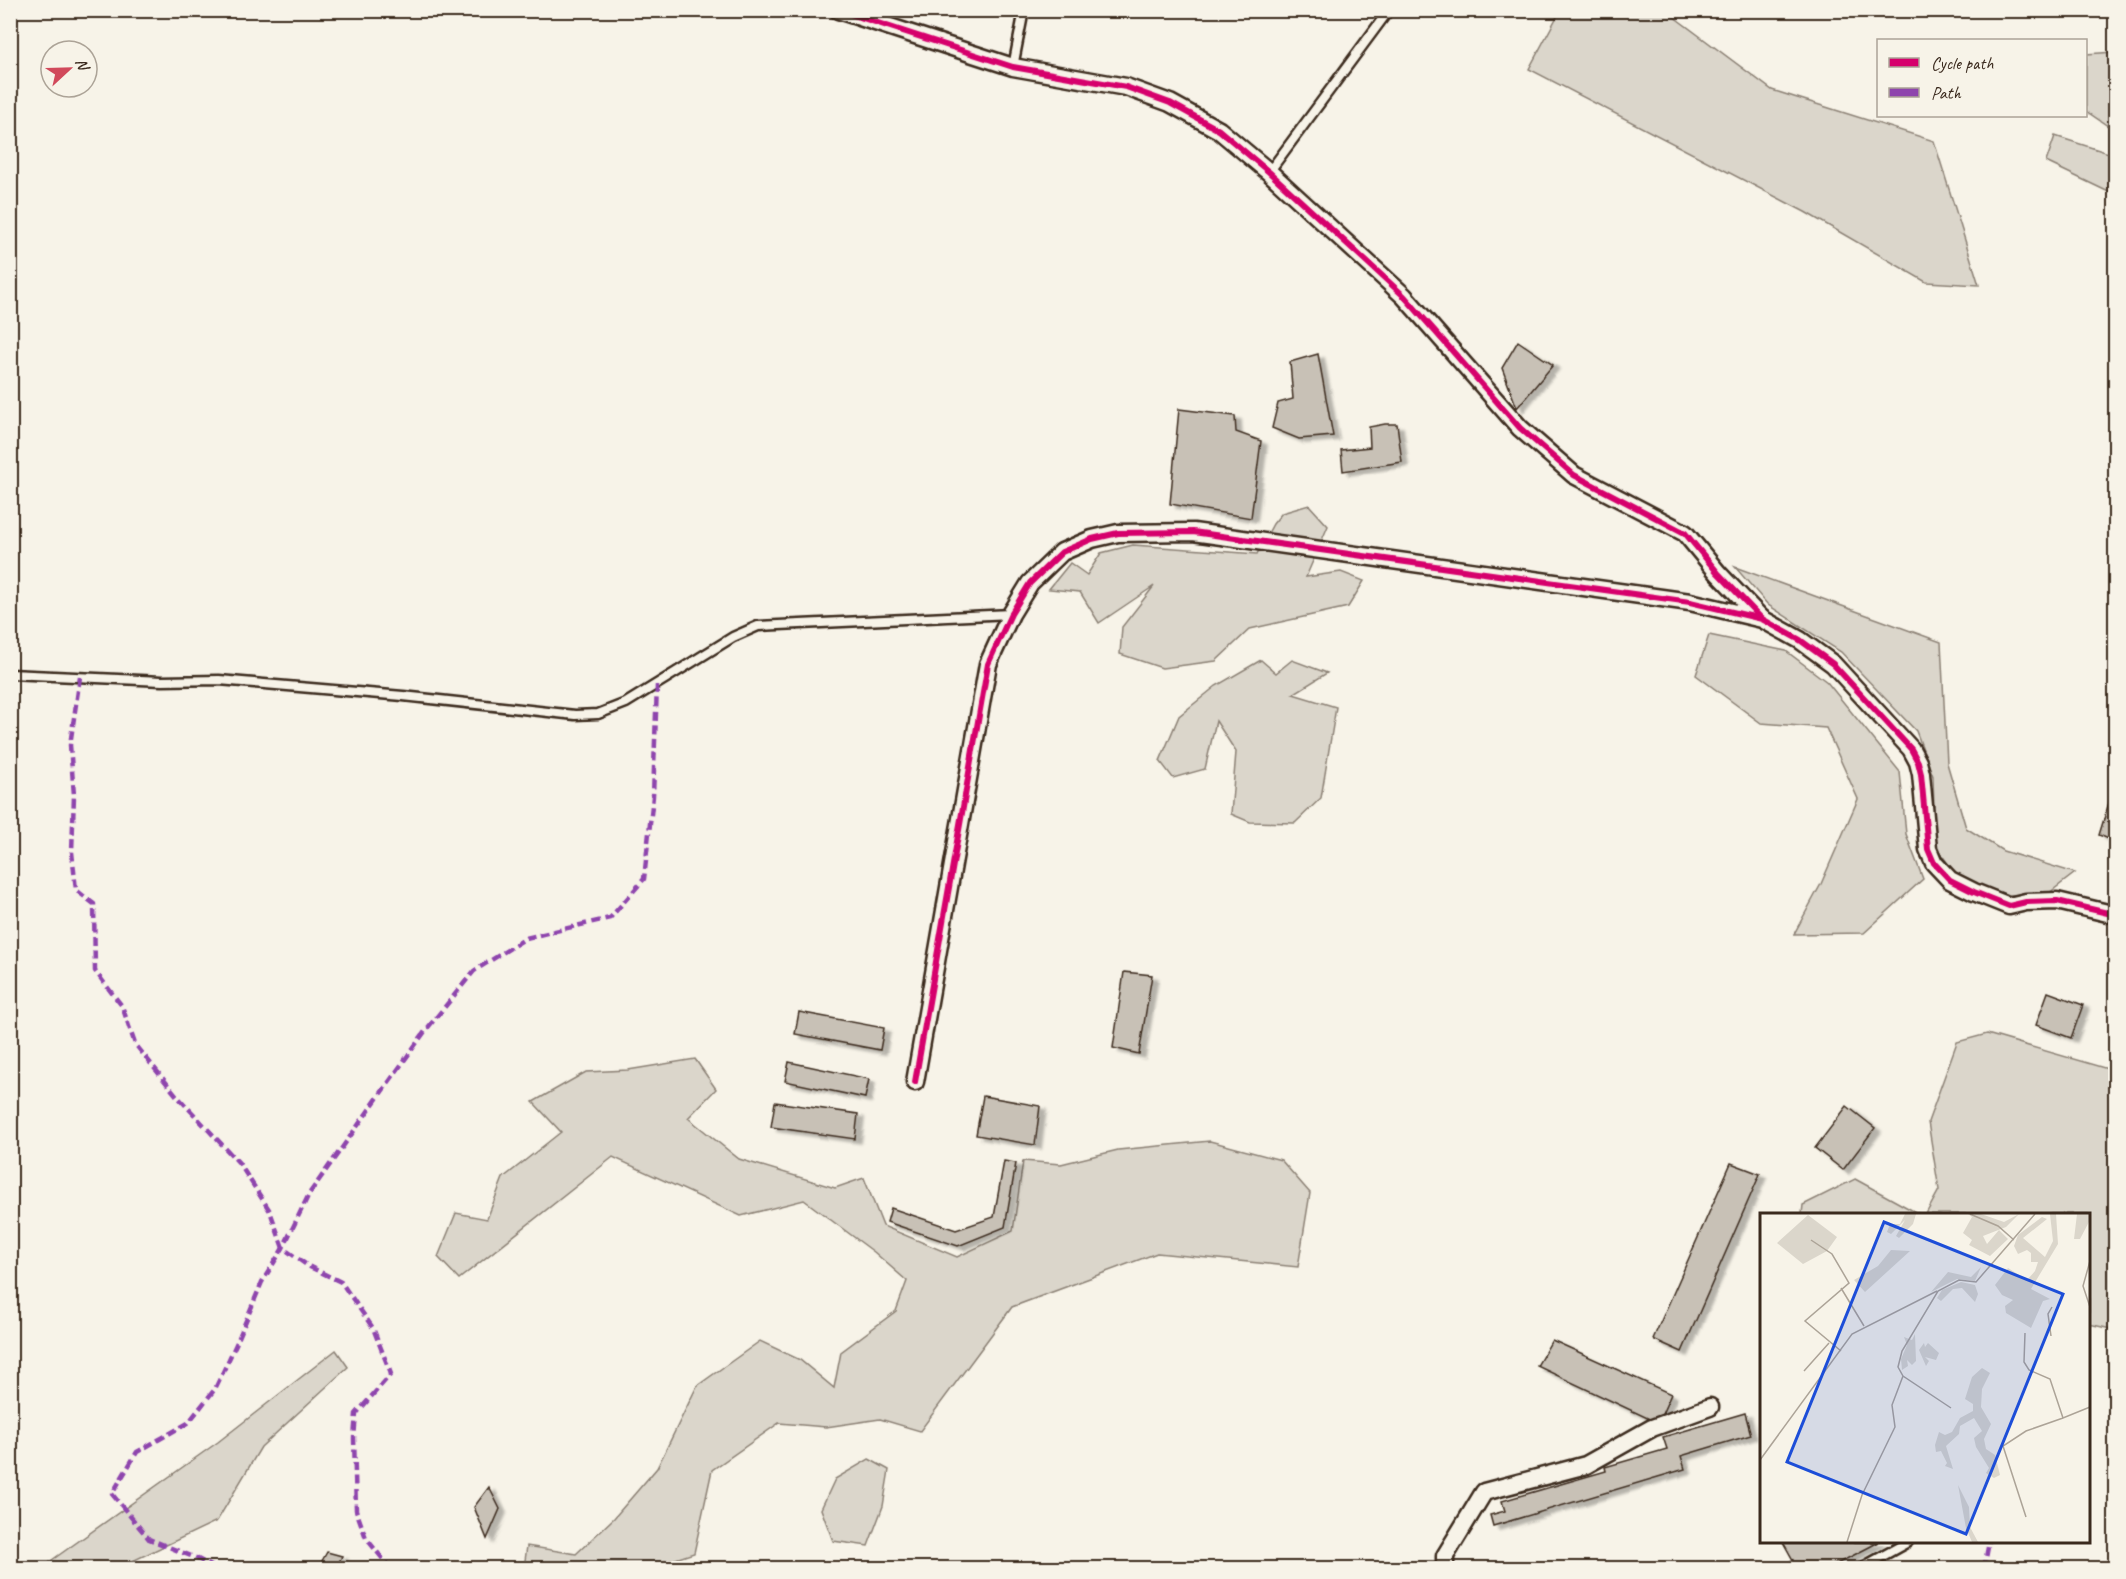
<svg xmlns="http://www.w3.org/2000/svg" width="2126" height="1579" viewBox="0 0 2126 1579" font-family="Caveat,sans-serif">
	<style>
		.green { fill: #dbd6cb; stroke: #8b8074; stroke-width: 1.5 }
		.building { fill: #c8c1b6; stroke: #3b2a1e; stroke-width: 1.5; filter: url(#shadow) }
		.lines { fill: none; stroke-linecap: round; stroke-linejoin: round }
		.service-casing { stroke: #3b2a1e; stroke-width: 13 }
		.minor-casing { stroke: #3b2a1e; stroke-width: 21 }
		.service { stroke: #f7f3e8; stroke-width: 8 }
		.minor { stroke: #f7f3e8; stroke-width: 16 }
		.quiet { stroke: #8e44ad; stroke-width: 4.5; stroke-dasharray: 9 4.5; stroke-linecap: butt }
		.cycleway-casing { stroke: #f7f3e8; stroke-width: 10 }
		.cycleway { stroke: #d6006c; stroke-width: 6 }
		.inset-road { fill: none; stroke: #aca397; stroke-width: 1.5 }
		.view { fill: #1d4ed8; fill-opacity: 0.15; stroke: #1d4ed8; stroke-width: 3 }
		.inset-edge { fill: none; stroke: #3b2a1e; stroke-width: 3 }
	</style>
	<defs>
		<filter id="shadow"><feDropShadow dx="6" dy="4" stdDeviation="1.5" flood-color="#0004"/></filter>
	</defs>
	<rect width="100%" height="100%" fill="#f7f3e8"/>
	<filter id="ink" filterUnits="userSpaceOnUse"><feTurbulence type="fractalNoise" baseFrequency=".0167" numOctaves="2"/><feDisplacementMap in="SourceGraphic" scale="12" xChannelSelector="R" yChannelSelector="G"/><feConvolveMatrix kernelMatrix="1 2 1 2 8 2 1 2 1" color-interpolation-filters="sRGB"/></filter>
	<g filter="url(#ink)">
		<g class="green">
			<polygon points="1560,11 1666,11 1772,90 1934,141 1979,285 1926,282 1805,212 1529,69"/>
			<polygon points="2115,52 2116,52 2115,128 2108,126 2086,111 2086,54"/>
			<polygon points="2055,136 2115,155 2115,195 2046,162"/>
			<polygon points="1309,505 1328,526 1306,577 1341,572 1364,581 1348,607 1250,629 1216,661 1162,668 1120,654 1122,627 1154,586 1099,623 1080,592 1049,589 1070,563 1087,575 1101,553 1133,545 1257,554 1273,524 1282,513"/>
			<polygon points="1735,567 1941,642 1947,763 1966,828 2003,851 2075,873 2049,893 2013,895 1991,894 1953,871 1935,845 1933,776 1916,731 1841,652 1768,605"/>
			<polygon points="1709,635 1786,651 1827,682 1900,772 1906,834 1923,879 1864,933 1794,934 1821,884 1858,799 1826,728 1761,723 1696,675"/>
			<polygon points="1261,660 1276,673 1292,660 1327,673 1293,694 1336,707 1321,798 1295,823 1250,822 1231,814 1236,752 1216,721 1205,769 1173,778 1160,761 1179,716 1216,686"/>
			<polygon points="1987,1034 2115,1071 2115,1330 2089,1324 2088,1214 1926,1214 1939,1190 1928,1122 1957,1042"/>
			<polygon points="695,1059 716,1089 688,1118 739,1159 835,1188 864,1178 883,1226 957,1257 1013,1231 1023,1161 1061,1164 1118,1150 1210,1141 1281,1160 1310,1193 1298,1267 1157,1253 1012,1307 920,1431 880,1419 826,1427 779,1423 712,1470 694,1553 648,1568 524,1568 527,1546 576,1554 614,1518 657,1468 697,1386 760,1341 800,1360 834,1388 841,1352 896,1311 907,1281 874,1252 804,1200 741,1216 613,1157 459,1279 438,1257 456,1213 487,1219 503,1178 561,1132 533,1102 586,1072 628,1070"/>
			<polygon points="1855,1179 1919,1214 1802,1214 1803,1205"/>
			<polygon points="336,1350 348,1367 261,1447 217,1521 118,1568 44,1568 52,1560 218,1442"/>
			<polygon points="869,1459 889,1470 883,1506 868,1546 833,1541 821,1509 835,1479"/>
		</g>
		<g class="building">
			<polygon points="1518,341 1553,365 1517,408 1502,368"/>
			<polygon points="1318,354 1333,436 1299,439 1272,428 1278,403 1293,399 1290,362"/>
			<polygon points="1179,409 1235,416 1236,432 1261,441 1251,518 1170,504"/>
			<polygon points="1385,424 1397,424 1402,462 1343,471 1341,450 1370,447 1369,427"/>
			<polygon points="2112,793 2116,794 2116,842 2099,835"/>
			<polygon points="1124,972 1152,975 1139,1054 1113,1048"/>
			<polygon points="2048,992 2083,1005 2071,1038 2036,1025"/>
			<polygon points="799,1012 884,1028 880,1050 795,1034"/>
			<polygon points="789,1062 869,1079 865,1098 785,1081"/>
			<polygon points="983,1096 1040,1106 1035,1145 976,1135"/>
			<polygon points="775,1102 858,1114 855,1139 771,1127"/>
			<polygon points="1847,1106 1875,1128 1843,1170 1815,1148"/>
			<polygon points="1004,1161 1016,1163 1005,1227 958,1246 887,1222 891,1208 956,1230 994,1217"/>
			<polygon points="1731,1163 1760,1174 1682,1352 1653,1339"/>
			<polygon points="1552,1340 1671,1394 1658,1423 1537,1366"/>
			<polygon points="1745,1413 1751,1435 1681,1456 1685,1469 1493,1526 1490,1515 1505,1511 1502,1501 1606,1471 1605,1467 1667,1449 1663,1437"/>
			<polygon points="489,1487 500,1509 487,1539 474,1507"/>
			<polygon points="1783,1542 1879,1542 1829,1568 1777,1568 1793,1560"/>
			<polygon points="327,1552 342,1556 336,1568 318,1568"/>
		</g>
		<g class="lines">
			<defs>
				<g id="service">
					<polyline points="1013,67 1024,10"/>
					<polyline points="1269,172 1389,10"/>
					<polyline points="10,674 162,681 219,680 403,696 575,715 598,714 626,703 733,637 758,626 1011,614"/>
					<polyline points="1861,1568 1908,1542"/>
				</g>
				<g id="minor">
					<polyline points="838,10 1013,67 1126,87 1170,103 1219,130 1269,172 1404,296 1520,428 1574,475 1685,533 1718,573 1761,618"/>
					<polyline points="915,1082 988,664 1011,614 1030,583 1062,552 1092,539 1118,533 1193,532 1690,602 1762,619 1800,640 1833,664 1911,749 1918,762 1921,774 1928,849 1934,863 1950,880 1974,892 2009,906 2026,902 2057,901 2116,915"/>
					<polyline points="1445,1568 1445,1556 1484,1492 1586,1465 1652,1428 1710,1407"/>
				</g>
			</defs>
			<use href="#service" class="service-casing"/>
			<use href="#minor" class="minor-casing"/>
			<use href="#service" class="service"/>
			<use href="#minor" class="minor"/>
			<g class="quiet">
				<polyline points="80,677 70,745 74,795 72,852 76,890 94,904 95,971 122,1006 135,1044 177,1096 239,1163 270,1211 283,1248 308,1266 341,1282 373,1328 391,1374 356,1414 354,1438 356,1510 366,1538 390,1568"/>
				<polyline points="215,1568 196,1558 149,1539 112,1494 137,1452 188,1423 215,1389 237,1342 262,1282 283,1248 309,1194 426,1030 474,971 526,938 610,918 644,879 653,796 657,685"/>
				<polyline points="1989,1568 1985,1563 1989,1542"/>
			</g>
			<defs>
				<g id="cycleway">
					<polyline points="838,10 1013,67 1126,87 1170,103 1219,130 1269,172 1404,296 1520,428 1574,475 1685,533 1718,573 1762,619"/>
					<polyline points="915,1082 988,664 1011,614 1030,583 1062,552 1092,539 1118,533 1193,532 1690,602 1762,619 1800,640 1833,664 1911,749 1918,762 1921,774 1928,849 1934,863 1950,880 1974,892 2009,906 2026,902 2057,901 2116,915"/>
				</g>
			</defs>
			<use href="#cycleway" class="cycleway-casing"/>
			<use href="#cycleway" class="cycleway"/>
		</g>
	</g>
	<g transform="translate(1760 1213)">
		<rect width="330" height="330" fill="#f7f3e8"/>
		<path d="M 145,1 L 156,1 L 153,11 L 139,25 L 136,23 L 145,7 L 131,21 L 127,19 L 130,11 L 140,11 ZM 208,1 L 221,1 L 244,9 L 259,1 L 246,14 L 223,23 L 227,31 L 239,17 L 248,26 L 230,43 L 209,32 L 212,27 L 203,20 L 212,4 ZM 290,1 L 296,1 L 298,31 L 271,76 L 290,86 L 283,88 L 271,115 L 246,100 L 245,93 L 253,87 L 242,82 L 235,72 L 248,55 L 267,67 L 275,58 L 278,49 L 271,49 L 271,40 L 267,37 L 258,41 L 254,33 L 258,22 L 282,4 L 287,6 L 263,25 L 285,44 L 293,28 ZM 317,1 L 330,1 L 330,7 L 320,26 L 314,26 ZM 48,2 L 77,24 L 67,38 L 43,51 L 17,30 ZM 131,37 L 150,38 L 105,79 L 94,67 L 118,53 ZM 221,54 L 215,68 L 197,66 L 171,79 L 188,59 L 211,64 ZM 201,69 L 215,72 L 218,81 L 215,89 L 202,75 L 193,76 L 181,88 L 177,85 L 182,77 ZM 155,121 L 156,148 L 152,152 L 147,147 L 148,153 L 142,157 L 141,146 L 147,132 L 144,124 L 152,127 ZM 164,130 L 165,134 L 168,130 L 179,140 L 176,147 L 165,144 L 169,148 L 166,153 L 159,137 ZM 222,155 L 230,160 L 222,176 L 221,194 L 231,211 L 224,226 L 226,236 L 235,242 L 240,262 L 234,265 L 226,260 L 229,255 L 216,234 L 214,225 L 222,218 L 214,205 L 200,213 L 199,221 L 186,233 L 193,256 L 185,253 L 187,250 L 181,238 L 176,239 L 175,232 L 179,219 L 185,222 L 192,219 L 200,205 L 213,198 L 213,191 L 205,186 L 212,164 ZM 198,272 L 209,294 L 210,314 L 218,329 L 212,329 L 206,315 Z" fill="#dbd6cb"/>
		<path class="inset-road" d="M 210,1 L 238,13 L 254,27M 51,27 L 72,41 L 89,70 L 45,108 L 81,138M 330,48 L 323,73 L 330,94M 81,75 L 104,113M 265,120 L 264,149 L 269,157 L 290,166 L 303,205 L 330,194M 291,123 L 288,101 L 292,94M 44,158 L 69,130M 191,195 L 143,163 L 138,154 L 142,138 L 178,78 L 199,67 L 216,69 L 275,1M 0,247 L 92,121 L 177,78M 266,304 L 243,233 L 266,218 L 303,205M 87,329 L 102,282 L 135,214 L 132,192 L 143,163"/>
		<path class="view" d="M 124,9 L 303,81 L 206,321 L 27,249 Z"/>
		<rect width="330" height="330" class="inset-edge"/>
	</g>
	<rect width="2126" height="1579" fill="none" stroke="#f7f3e8" stroke-width="36"/>
	<rect x="18" y="18" width="2090" height="1543" fill="none" stroke="#3b2a1e" stroke-width="2" filter="url(#ink)"/>
	<rect x="1877" y="39" width="210" height="78" fill="#f7f3e8" stroke="#aca397" stroke-width="1.5"/>
	<rect x="1889" y="58" width="30" height="9" fill="#d6006c" stroke="#aca397" stroke-width="1.5"/>
	<text x="1931" y="69" font-size="18" fill="#3b2a1e">Cycle path</text>
	<rect x="1889" y="88" width="30" height="9" fill="#8e44ad" stroke="#aca397" stroke-width="1.5"/>
	<text x="1931" y="99" font-size="18" fill="#3b2a1e">Path</text>
	<g transform="translate(69 69) rotate(68)"><circle r="28" fill="#f7f3e8" stroke="#aca397" stroke-width="1.5"/>
	<path d="M0-4.5L10 22L0 15L-10 22Z" fill="#d1495b"/>
	<text y="-9" font-size="16" font-weight="bold" text-anchor="middle" fill="#3b2a1e">N</text>
	</g>
</svg>
